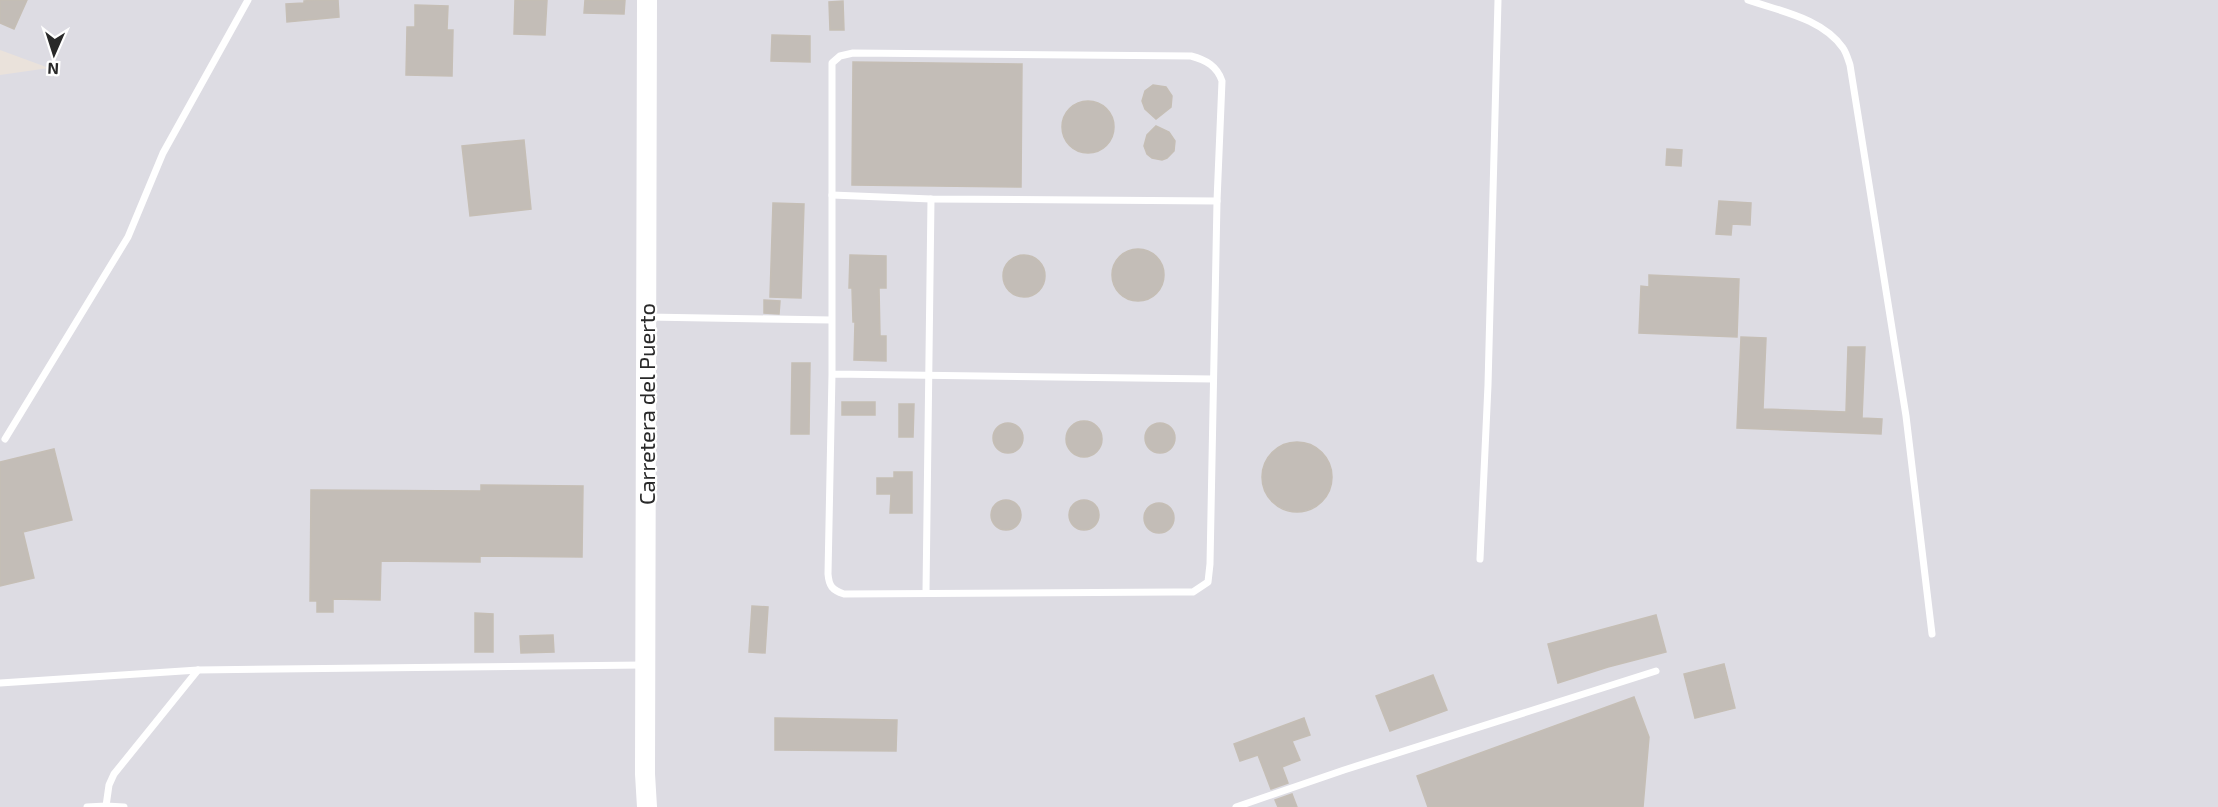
<svg xmlns="http://www.w3.org/2000/svg" width="2218" height="807" viewBox="0 0 2218 807" font-family="'Exo 2',sans-serif">
	<style>
		.industrial { fill: #dddce3 }
		.building { fill: #c3bdb7; stroke: #c5beb5; stroke-width: 1.5 }
		.lines { fill: none; stroke-linecap: round; stroke-linejoin: round }
		.lane { stroke: #fff; stroke-width: 7 }
		.secondary { stroke: #fff; stroke-width: 20 }
		.labels { text-anchor: middle; stroke-width: 4.5; stroke-linejoin: round; paint-order: stroke }
		.street-label { font-size: 22px; fill: #292929; stroke: #fff }
	</style>
	<rect width="100%" height="100%" fill="#eae2db"/>
	<polygon class="industrial" points="0,0 2218,0 2218,807 0,807 0,75 49,68 0,50"/>
	<g class="building">
		<polygon points="0,0 27,0 14,29 0,23"/>
		<polygon points="315,0 338,0 339,17 287,22 286,4 304,3 304,1"/>
		<polygon points="515,0 547,0 545,35 514,34"/>
		<polygon points="585,0 625,0 624,14 584,13"/>
		<polygon points="843,1 844,30 830,30 829,2"/>
		<polygon points="415,5 448,6 447,30 453,30 452,76 406,75 407,27 415,27"/>
		<polygon points="772,35 810,36 810,62 771,61"/>
		<polygon points="853,62 1022,64 1021,187 852,185"/>
		<polygon points="1153,85 1166,87 1172,96 1171,107 1156,119 1145,109 1142,101 1145,91"/>
		<circle cx="1088" cy="127" r="26"/>
		<polygon points="1156,126 1169,132 1175,141 1174,151 1167,158 1162,160 1152,158 1147,154 1144,146 1147,135"/>
		<polygon points="524,140 531,209 470,216 462,146"/>
		<polygon points="1667,149 1682,150 1681,166 1666,165"/>
		<polygon points="1719,201 1751,203 1750,225 1732,224 1731,235 1716,234"/>
		<polygon points="773,203 804,204 801,298 770,297"/>
		<circle cx="1138" cy="275" r="26"/>
		<circle cx="1024" cy="276" r="21"/>
		<polygon points="850,255 886,256 886,288 879,288 880,336 886,336 886,361 854,360 855,322 853,322 852,288 849,288"/>
		<polygon points="1649,275 1739,279 1737,337 1639,333 1641,286 1649,287"/>
		<polygon points="764,300 780,301 779,314 764,313"/>
		<polygon points="1741,337 1766,338 1763,409 1846,412 1848,347 1865,347 1862,418 1882,419 1881,434 1737,428"/>
		<polygon points="792,363 810,363 809,434 791,434"/>
		<rect x="842" y="402" width="33" height="13"/>
		<polygon points="899,404 914,404 913,437 899,437"/>
		<circle cx="1084" cy="439" r="18"/>
		<circle cx="1160" cy="438" r="15"/>
		<circle cx="1008" cy="438" r="15"/>
		<circle cx="1297" cy="477" r="35"/>
		<polygon points="54,449 72,520 23,532 34,578 0,586 0,462"/>
		<polygon points="894,472 912,472 912,513 890,513 891,494 877,494 877,478 894,478"/>
		<polygon points="481,485 583,486 582,557 480,556 480,562 381,561 380,600 333,599 333,612 317,612 317,601 310,601 311,490 481,491"/>
		<circle cx="1084" cy="515" r="15"/>
		<circle cx="1006" cy="515" r="15"/>
		<circle cx="1159" cy="518" r="15"/>
		<polygon points="752,606 768,607 765,653 749,652"/>
		<polygon points="475,613 493,614 493,652 475,652"/>
		<polygon points="1656,615 1666,652 1608,667 1558,683 1548,644"/>
		<polygon points="553,635 554,652 521,653 520,636"/>
		<polygon points="1724,664 1735,708 1695,718 1684,674"/>
		<polygon points="1433,675 1447,710 1390,731 1376,696"/>
		<polygon points="1634,697 1649,737 1643,807 1428,807 1417,776"/>
		<polygon points="775,718 897,720 896,751 775,750"/>
		<polygon points="1304,718 1310,735 1292,741 1300,760 1282,767 1288,783 1271,789 1258,755 1240,761 1234,744"/>
		<polygon points="1292,794 1297,807 1278,807 1275,800"/>
	</g>
	<g class="lines">
		<g class="lane">
			<path d="M 1748,0 C 1779,11 1822,18 1843,48 C 1846,52 1848,59 1850,65 L 1906,416 L 1932,634"/>
			<polyline points="832,195 931,199 1217,201"/>
			<polyline points="647,317 831,320"/>
			<path d="M 832,374 L 828,574 C 829,586 832,590 844,594 L 1174,592 L 1193,592 L 1208,582 L 1210,564 L 1217,201 L 1222,81 C 1217,66 1206,60 1191,56 L 853,53 L 840,56 L 832,63 L 832,374 L 1213,379"/>
			<polyline points="5,439 128,237 163,153 248,0"/>
			<polyline points="1480,559 1488,385 1498,0"/>
			<polyline points="926,592 931,199"/>
			<polyline points="0,683 198,670 643,665"/>
			<polyline points="87,807 106,806"/>
			<polyline points="124,807 106,806 109,785 114,774 198,670"/>
			<polyline points="1236,807 1344,770 1656,671"/>
		</g>
		<polyline class="secondary" points="647,807 645,774 647,0"/>
	</g>
	<g class="labels">
		<g class="street-label">
			<text transform="translate(647 404) rotate(-90)" y="8">Carretera del Puerto</text>
		</g>
	</g>
	<g transform="translate(54 54) rotate(183)" stroke="#ffffff" stroke-width="4.5" paint-order="stroke">
	<path d="M0-4.5L10 22L0 15L-10 22Z" fill="#292929"/>
	<text y="-9" font-size="16" font-weight="bold" text-anchor="middle" fill="#292929">N</text>
	</g>
</svg>
